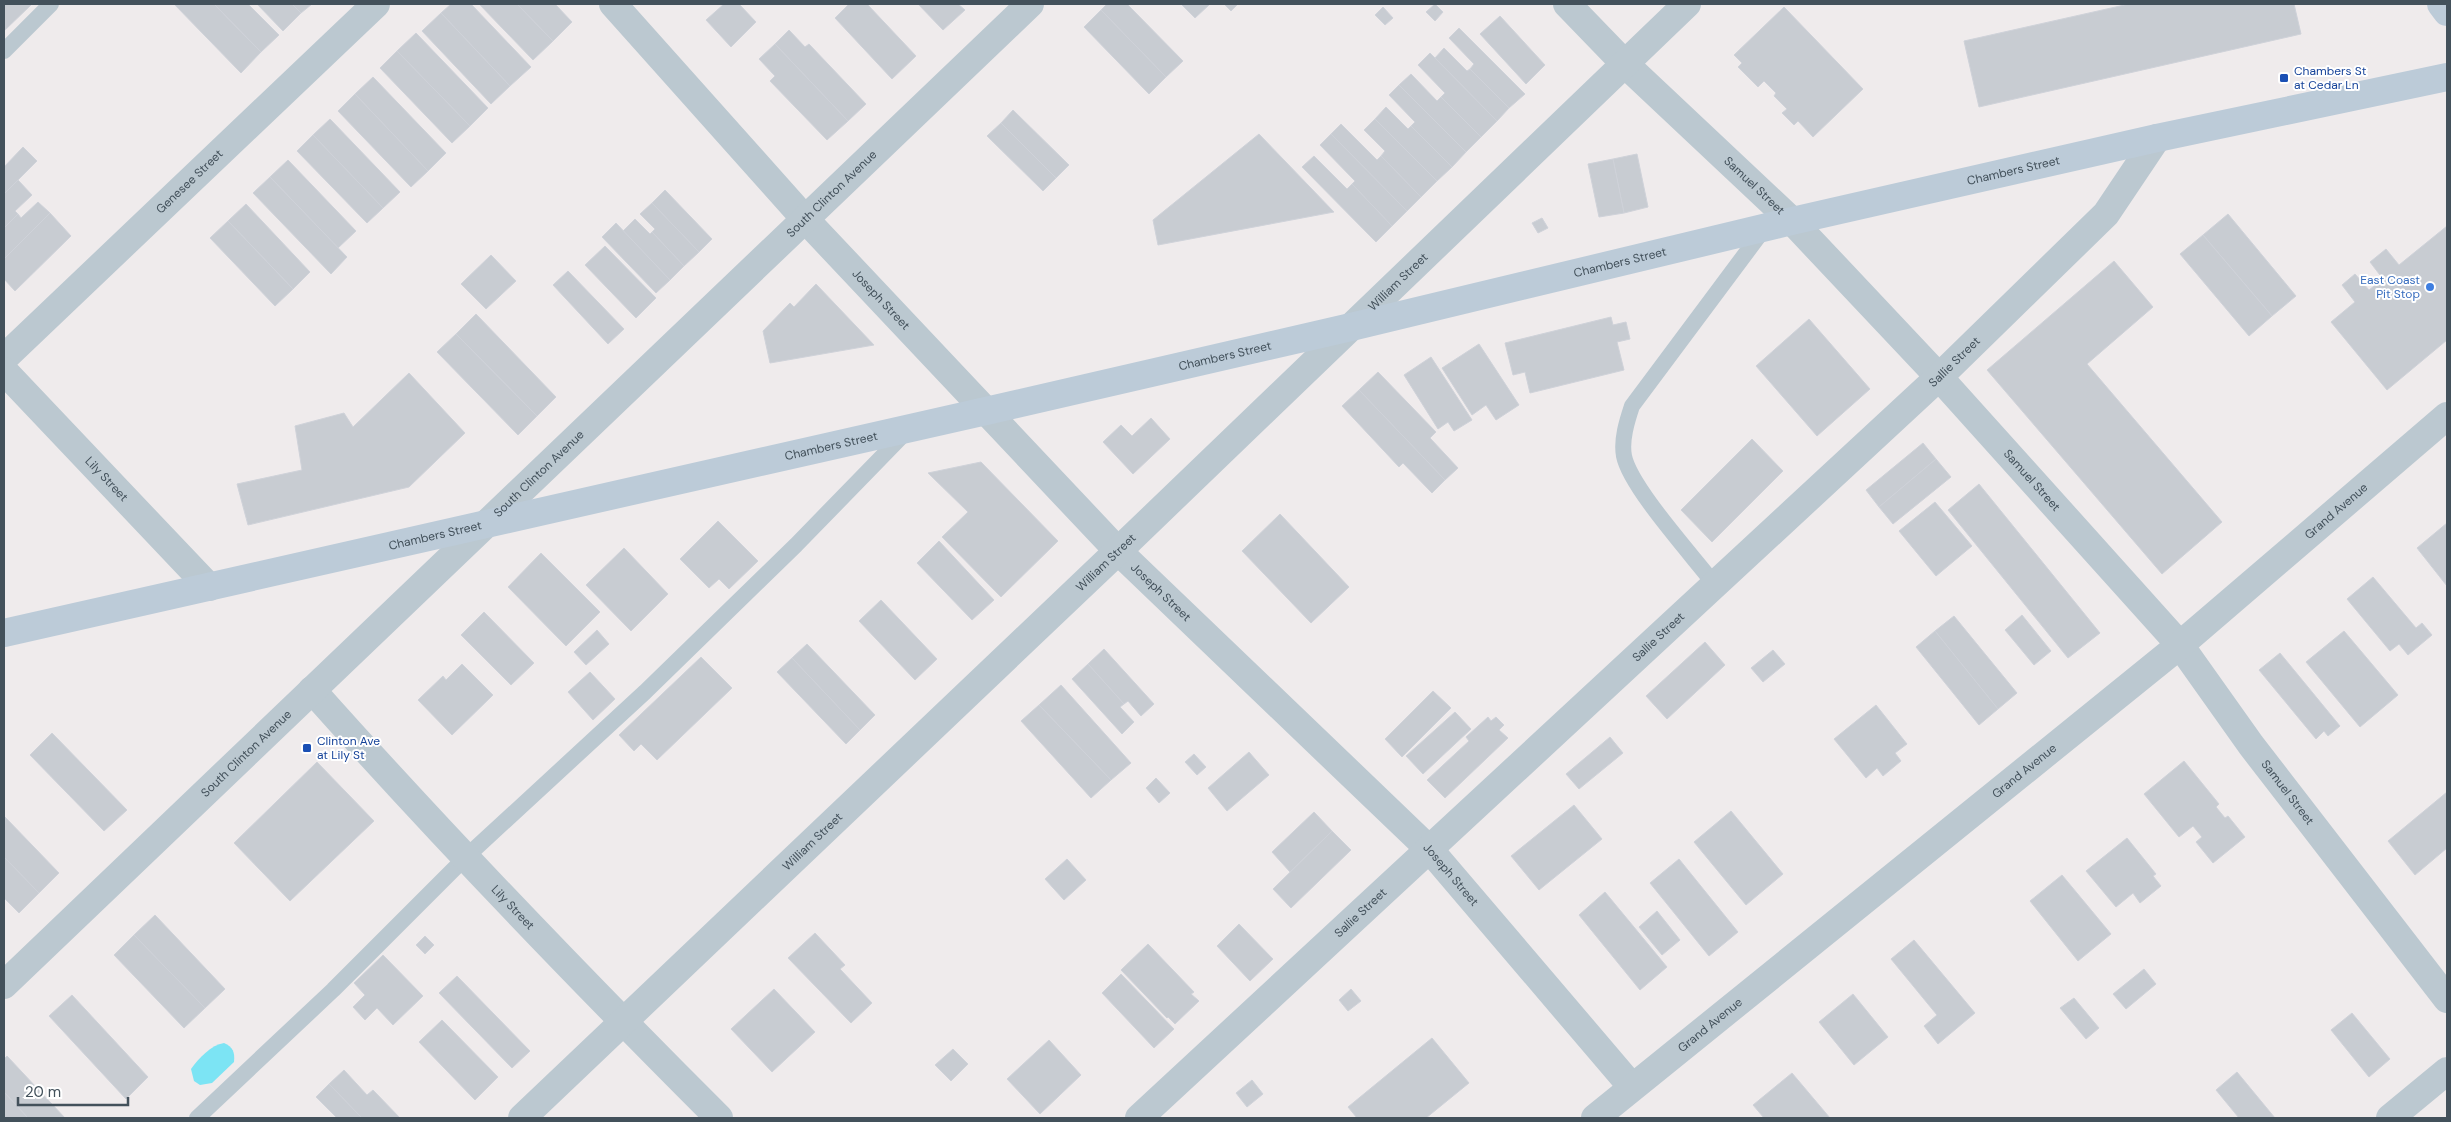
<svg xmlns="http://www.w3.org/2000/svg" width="2451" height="1122" viewBox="0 0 2451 1122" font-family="'DM Sans',sans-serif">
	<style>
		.water { fill: #7ce4f4 }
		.building { fill: #c8ccd2; stroke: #cfd2d9 }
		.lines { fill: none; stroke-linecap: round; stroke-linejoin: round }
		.lane { stroke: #bbc8d0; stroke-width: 16 }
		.street { stroke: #bbc8d0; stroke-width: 28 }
		.secondary { stroke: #bccbd8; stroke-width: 28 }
		.transit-dot { fill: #1a4fb4; stroke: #fff; stroke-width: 2 }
		.shop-dot { fill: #3f7fe0; stroke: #fff; stroke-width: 2 }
		.labels { text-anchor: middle; stroke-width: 4; stroke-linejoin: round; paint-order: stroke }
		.transit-label { font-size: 12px; fill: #164399; stroke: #fff; text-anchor: start }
		.street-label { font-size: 12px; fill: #43515b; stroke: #fff }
		.shop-label { font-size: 12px; fill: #366cbe; stroke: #fff; text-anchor: end }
	</style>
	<rect width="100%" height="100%" fill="#efebec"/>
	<path class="water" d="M 224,1043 C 233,1047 235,1052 234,1062 L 212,1083 L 200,1085 L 194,1081 L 191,1069 C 199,1058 211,1045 224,1043 Z"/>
	<g class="building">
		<polygon points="4,4 31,5 4,31"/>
		<polygon points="174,4 214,4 261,52 241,73"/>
		<polygon points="214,4 248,4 279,35 261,52"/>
		<polygon points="257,4 292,4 301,13 283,31"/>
		<polygon points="292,4 312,4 301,13"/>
		<polygon points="451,4 471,4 531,67 510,86 441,13"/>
		<polygon points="479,4 517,4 553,41 533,60"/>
		<polygon points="517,4 555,4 572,22 553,41"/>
		<polygon points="724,4 739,4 756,22 731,47 706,20"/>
		<polygon points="849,4 867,4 916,56 892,79 835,18"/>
		<polygon points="918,4 958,4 965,10 943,30"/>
		<polygon points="1107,4 1127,4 1183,61 1166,77 1101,10"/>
		<polygon points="1181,4 1210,4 1195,18"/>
		<polygon points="1224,4 1238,4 1231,11"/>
		<polygon points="1435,4 1443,12 1435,21 1426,12"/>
		<polygon points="2129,4 2294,4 2301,34 1979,107 1964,41"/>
		<polygon points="1383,7 1393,18 1385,25 1375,15"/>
		<polygon points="1784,7 1863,89 1813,137 1798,121 1794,125 1782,113 1787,109 1774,96 1776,93 1764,81 1758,87 1738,67 1742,63 1734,55"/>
		<polygon points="1101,10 1166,77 1149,94 1084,27"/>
		<polygon points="441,13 510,86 491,104 422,31"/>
		<polygon points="1500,16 1545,65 1526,84 1480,34"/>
		<polygon points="1459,28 1525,94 1509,108 1470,69 1474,64 1449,38"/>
		<polygon points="789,30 805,47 809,44 866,104 848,121 775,44"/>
		<polygon points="416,33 488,108 470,126 397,51"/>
		<polygon points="775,44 848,121 827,140 770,81 775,76 759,59"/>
		<polygon points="1444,48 1467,71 1470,69 1509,108 1497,121 1435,58"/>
		<polygon points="397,51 470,126 452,143 380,68"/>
		<polygon points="1430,53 1497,121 1481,137 1441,97 1445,93 1418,65"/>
		<polygon points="1411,74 1437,101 1441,97 1481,137 1466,152 1399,85"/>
		<polygon points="373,77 446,153 428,171 355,94"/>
		<polygon points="1399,85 1466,152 1452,167 1411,126 1415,122 1389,95"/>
		<polygon points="355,94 428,171 411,187 338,111"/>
		<polygon points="1386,107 1408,129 1411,126 1452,167 1437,181 1375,119"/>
		<polygon points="1013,110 1069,165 1056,178 1001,123"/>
		<polygon points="330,119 400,192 383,208 313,135"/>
		<polygon points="1375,119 1437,181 1421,197 1381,156 1385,151 1364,130"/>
		<polygon points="1001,123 1056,178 1043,191 987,136"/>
		<polygon points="1341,124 1377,160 1381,156 1421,197 1407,211 1331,134"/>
		<polygon points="1259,134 1334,212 1158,245 1153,220"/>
		<polygon points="1331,134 1407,211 1392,226 1352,184 1355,181 1320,145"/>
		<polygon points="313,135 383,208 367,223 297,151"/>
		<polygon points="23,147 37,161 4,194 4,167"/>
		<polygon points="1637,154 1648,207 1624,213 1613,159"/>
		<polygon points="1314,156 1347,189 1352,184 1392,226 1376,242 1302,167"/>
		<polygon points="1613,159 1624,213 1599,217 1588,164"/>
		<polygon points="288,160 356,231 338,248 270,177"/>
		<polygon points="270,177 347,257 331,274 253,193"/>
		<polygon points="18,180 32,195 15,211 18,214 4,228 4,194"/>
		<polygon points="665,190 712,239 699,252 652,203"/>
		<polygon points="38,202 50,213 4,259 4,228 18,214 21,218"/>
		<polygon points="652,203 699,252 684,266 652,232 655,229 640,214"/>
		<polygon points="246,204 310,272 293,289 228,221"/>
		<polygon points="50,213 71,236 15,291 4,279 4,259"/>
		<polygon points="2228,214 2296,296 2272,316 2203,235"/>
		<polygon points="1542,218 1548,228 1538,233 1532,223"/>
		<polygon points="635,219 650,234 652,232 684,266 670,280 623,231"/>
		<polygon points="228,221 293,289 275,306 210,238"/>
		<polygon points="616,223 670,280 656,293 602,237"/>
		<polygon points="2447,226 2447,340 2387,390 2331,322 2355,302 2342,285 2355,274 2369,290 2383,279 2370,262 2386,249 2399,265"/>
		<polygon points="2203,235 2272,316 2249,336 2180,254"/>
		<polygon points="605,246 656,298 636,318 585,265"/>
		<polygon points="491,255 516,281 486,309 461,284"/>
		<polygon points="2114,261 2153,307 2087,364 2222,522 2162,574 1987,370"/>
		<polygon points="568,271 624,329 608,344 553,285"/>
		<polygon points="816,284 874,345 770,363 763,331 790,303 794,307"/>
		<polygon points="476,314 556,397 537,416 456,334"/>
		<polygon points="1611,317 1613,325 1626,322 1630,339 1617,342 1624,370 1530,393 1525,372 1513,375 1505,343"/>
		<polygon points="1809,319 1870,389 1817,436 1756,366"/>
		<polygon points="456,334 537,416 518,435 437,352"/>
		<polygon points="1479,344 1519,405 1496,420 1486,405 1472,415 1442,368"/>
		<polygon points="1431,357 1472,420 1454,431 1448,422 1438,429 1404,375"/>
		<polygon points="1378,372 1436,432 1430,438 1458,468 1445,480 1359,390"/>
		<polygon points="409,373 465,433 409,487 248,525 237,484 302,470 295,426 344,413 353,427"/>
		<polygon points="1359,390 1445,480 1432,493 1403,463 1399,467 1342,406"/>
		<polygon points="1151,418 1170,439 1133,474 1103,442 1121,425 1132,436"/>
		<polygon points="1752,439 1783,471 1712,542 1681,510"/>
		<polygon points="1923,443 1936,459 1879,507 1866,490"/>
		<polygon points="1936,459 1951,477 1893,524 1879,507"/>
		<polygon points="981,462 1058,541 1001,597 942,537 968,512 928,473"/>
		<polygon points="1979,484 2100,633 2068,658 1948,510"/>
		<polygon points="1935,502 1972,546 1936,576 1899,531"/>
		<polygon points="1280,514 1349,587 1311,623 1242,551"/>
		<polygon points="718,521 758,561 729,589 719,579 709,588 680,559"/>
		<polygon points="2447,523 2447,586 2417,548"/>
		<polygon points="939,541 994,600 972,620 917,563"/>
		<polygon points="624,548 668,594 631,631 586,585"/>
		<polygon points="541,553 600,612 566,646 508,587"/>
		<polygon points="2373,577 2416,628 2422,623 2432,635 2408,655 2399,644 2390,651 2347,599"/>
		<polygon points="881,600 937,659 915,680 859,621"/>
		<polygon points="484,612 534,663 511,685 461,635"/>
		<polygon points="2022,615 2051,651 2034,665 2005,630"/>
		<polygon points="1954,616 2017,693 1998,709 1935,631"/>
		<polygon points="597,630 609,644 586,665 574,652"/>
		<polygon points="1935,631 1998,709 1979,725 1916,647"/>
		<polygon points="2344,631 2398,695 2360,727 2306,662"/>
		<polygon points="1705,642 1725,665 1667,719 1646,696"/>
		<polygon points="807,644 875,715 860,730 792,658"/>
		<polygon points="1104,649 1154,704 1141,716 1128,701 1124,704 1088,664"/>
		<polygon points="1773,650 1785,664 1763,682 1751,668"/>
		<polygon points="2280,653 2340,726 2328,736 2324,731 2316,739 2259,670"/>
		<polygon points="701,657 732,688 657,760 641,744 634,751 619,735"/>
		<polygon points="792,658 860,730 846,744 777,672"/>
		<polygon points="462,664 493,695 452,735 418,700 443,676 446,680"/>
		<polygon points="1088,664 1124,704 1120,707 1134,722 1122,734 1072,679"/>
		<polygon points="590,672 615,699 593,720 568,692"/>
		<polygon points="1061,685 1131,763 1111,780 1039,705"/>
		<polygon points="1433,691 1451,708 1402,757 1385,739"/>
		<polygon points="1039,705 1111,780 1091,798 1021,721"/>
		<polygon points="1876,705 1907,744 1895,753 1901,761 1883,776 1877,768 1866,778 1834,739"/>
		<polygon points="1455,712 1471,729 1423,774 1406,756"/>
		<polygon points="1488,717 1491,721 1496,717 1504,725 1499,730 1508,738 1445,798 1427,780 1469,741 1466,737"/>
		<polygon points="52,733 127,810 104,831 30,755"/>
		<polygon points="1610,737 1623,753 1579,789 1566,774"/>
		<polygon points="1249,752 1269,775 1227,811 1208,788"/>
		<polygon points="1194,754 1206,767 1197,775 1185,762"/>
		<polygon points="2184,761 2219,804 2216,807 2225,818 2228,816 2245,837 2213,863 2196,842 2202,837 2193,826 2179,837 2144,794"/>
		<polygon points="317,762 374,821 290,901 234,843"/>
		<polygon points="1156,778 1170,793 1159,803 1146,788"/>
		<polygon points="2447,792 2447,848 2415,875 2388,841"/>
		<polygon points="1574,805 1602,839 1539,890 1511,856"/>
		<polygon points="1731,811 1783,874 1746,905 1694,842"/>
		<polygon points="1314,812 1332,831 1290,872 1272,852"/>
		<polygon points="5,817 59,873 39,893 4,857"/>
		<polygon points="1332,831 1351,850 1291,908 1273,889"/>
		<polygon points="2127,838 2156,874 2153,876 2161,886 2140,903 2133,893 2116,907 2086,871"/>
		<polygon points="4,857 39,893 19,913 4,898"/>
		<polygon points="1067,859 1086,880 1064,900 1045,879"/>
		<polygon points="1679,859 1738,932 1709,956 1650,883"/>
		<polygon points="2062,875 2111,934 2078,961 2030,901"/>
		<polygon points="1605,892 1667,967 1640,990 1579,915"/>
		<polygon points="1657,911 1680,940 1662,955 1639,927"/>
		<polygon points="155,915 225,989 205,1008 134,935"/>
		<polygon points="1239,924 1273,959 1250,981 1217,946"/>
		<polygon points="815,933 845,965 840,969 872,1003 851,1023 788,958"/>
		<polygon points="134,935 205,1008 184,1028 114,955"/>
		<polygon points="425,936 434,945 425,954 416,945"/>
		<polygon points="1914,940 1975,1013 1938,1044 1924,1026 1937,1015 1891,959"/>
		<polygon points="1148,944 1194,992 1191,994 1199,1001 1175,1024 1168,1017 1167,1018 1121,970"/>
		<polygon points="383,955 423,996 393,1025 377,1008 365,1020 353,1007 365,995 354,983"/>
		<polygon points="2144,969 2156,984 2126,1009 2113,994"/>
		<polygon points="1121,974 1174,1029 1154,1048 1102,993"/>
		<polygon points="457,976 530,1051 512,1068 439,993"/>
		<polygon points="774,989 815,1032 772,1072 731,1029"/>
		<polygon points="1351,989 1361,1001 1348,1011 1339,1000"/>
		<polygon points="1853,994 1888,1037 1854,1065 1819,1022"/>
		<polygon points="72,995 148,1077 126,1099 49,1016"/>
		<polygon points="2074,998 2099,1028 2086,1039 2060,1008"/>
		<polygon points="2352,1013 2390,1059 2369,1077 2331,1030"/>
		<polygon points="442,1020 498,1077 475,1100 419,1042"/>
		<polygon points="1432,1038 1469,1083 1426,1118 1357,1118 1348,1107"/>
		<polygon points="1049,1040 1081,1075 1040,1114 1007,1079"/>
		<polygon points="953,1049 968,1064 951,1081 935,1065"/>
		<polygon points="7,1056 65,1118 28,1118 4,1092 4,1059"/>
		<polygon points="344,1070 367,1095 373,1090 400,1118 362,1118 329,1084"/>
		<polygon points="2237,1072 2275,1118 2239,1118 2216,1090"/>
		<polygon points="1792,1073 1830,1118 1764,1118 1753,1105"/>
		<polygon points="1252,1080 1263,1094 1247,1107 1236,1093"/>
		<polygon points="329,1084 362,1118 337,1118 316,1097"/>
		<polygon points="4,1092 28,1118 4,1118"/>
	</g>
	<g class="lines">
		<g class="lane">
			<polyline points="4,51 51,4"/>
			<path d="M 1715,585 C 1693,556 1630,487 1624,456 C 1621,440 1627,421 1632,406 L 1764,229"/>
			<polyline points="197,1118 333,990 466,857 645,692 796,545 907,431"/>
		</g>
		<g class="street">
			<path id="s1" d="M 613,4 L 805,219 L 1118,551 L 1430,850 L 1632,1087"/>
			<path id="s2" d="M 1567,4 L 1625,64 L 1792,221 L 1939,377 L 2180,645 L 2251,745 L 2447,999"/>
			<path id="s3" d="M 4,358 L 376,4"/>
			<path id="s4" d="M 4,371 L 209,587"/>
			<path id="s5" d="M 312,690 C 443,837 580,979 719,1118"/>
			<path id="s6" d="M 4,985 L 1030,4"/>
			<path id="s7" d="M 522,1118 L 1118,551 L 1687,4"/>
			<path id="s8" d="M 1139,1118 L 1939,377 L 2106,214 L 2157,138"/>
			<path id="s9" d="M 1595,1118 L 2180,645 L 2447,416"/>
			<polyline points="2390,1118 2447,1071"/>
		</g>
		<g class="secondary">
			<polyline points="2441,4 2447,12"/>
			<path id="s10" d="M 4,633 L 986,411 L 1351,327 L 1792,221 L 2157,138 L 2447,77"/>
		</g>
	</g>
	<g class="transit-dot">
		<rect x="2279" y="73" width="10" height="10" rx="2.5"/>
		<rect x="302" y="743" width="10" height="10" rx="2.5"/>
	</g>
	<circle class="shop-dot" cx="2430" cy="287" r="5"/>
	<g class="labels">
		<g class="transit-label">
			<text x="2294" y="75">Chambers St<tspan x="2294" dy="14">at Cedar Ln</tspan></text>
			<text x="317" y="745">Clinton Ave<tspan x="317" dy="14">at Lily St</tspan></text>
		</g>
		<g class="street-label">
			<text dy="4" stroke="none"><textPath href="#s10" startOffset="2062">Chambers Street</textPath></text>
			<text dy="4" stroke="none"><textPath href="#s3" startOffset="256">Genesee Street</textPath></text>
			<text dy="4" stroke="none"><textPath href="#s2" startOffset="261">Samuel Street</textPath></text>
			<text dy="4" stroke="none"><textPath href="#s6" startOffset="1145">South Clinton Avenue</textPath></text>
			<text dy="4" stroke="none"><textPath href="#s10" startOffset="1658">Chambers Street</textPath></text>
			<text dy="4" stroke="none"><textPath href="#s7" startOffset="1211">William Street</textPath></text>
			<text dy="4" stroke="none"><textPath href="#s1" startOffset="399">Joseph Street</textPath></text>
			<text dy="4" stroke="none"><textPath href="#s10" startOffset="1252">Chambers Street</textPath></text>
			<text dy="4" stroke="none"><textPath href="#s8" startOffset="1112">Sallie Street</textPath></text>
			<text dy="4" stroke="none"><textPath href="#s10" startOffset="848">Chambers Street</textPath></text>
			<text dy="4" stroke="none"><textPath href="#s6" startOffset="740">South Clinton Avenue</textPath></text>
			<text dy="4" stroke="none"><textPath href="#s4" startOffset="149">Lily Street</textPath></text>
			<text dy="4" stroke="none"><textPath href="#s2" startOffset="666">Samuel Street</textPath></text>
			<text dy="4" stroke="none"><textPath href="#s9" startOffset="958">Grand Avenue</textPath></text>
			<text dy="4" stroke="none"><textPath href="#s10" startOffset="442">Chambers Street</textPath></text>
			<text dy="4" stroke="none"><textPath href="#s7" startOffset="806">William Street</textPath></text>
			<text dy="4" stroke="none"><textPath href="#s1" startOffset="804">Joseph Street</textPath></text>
			<text dy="4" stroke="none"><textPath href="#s8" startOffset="708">Sallie Street</textPath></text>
			<text dy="4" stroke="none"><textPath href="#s6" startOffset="335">South Clinton Avenue</textPath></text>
			<text dy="4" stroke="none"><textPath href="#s9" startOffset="552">Grand Avenue</textPath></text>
			<text dy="4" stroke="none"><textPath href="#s2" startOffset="1070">Samuel Street</textPath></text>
			<text dy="4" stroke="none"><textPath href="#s7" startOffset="401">William Street</textPath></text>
			<text dy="4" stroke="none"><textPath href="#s1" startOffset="1209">Joseph Street</textPath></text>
			<text dy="4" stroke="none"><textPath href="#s5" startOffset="296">Lily Street</textPath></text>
			<text dy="4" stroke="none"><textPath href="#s8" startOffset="302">Sallie Street</textPath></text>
			<text dy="4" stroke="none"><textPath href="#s9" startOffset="148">Grand Avenue</textPath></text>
		</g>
		<g class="shop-label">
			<text x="2420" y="284">East Coast<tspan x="2420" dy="14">Pit Stop</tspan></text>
		</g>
	</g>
	<rect width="2451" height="1122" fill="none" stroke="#43515b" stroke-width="10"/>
	<path d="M18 1097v8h110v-8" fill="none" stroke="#43515b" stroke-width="2.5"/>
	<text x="25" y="1097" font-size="15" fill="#43515b" stroke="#ffffff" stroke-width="4" paint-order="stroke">20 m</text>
</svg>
